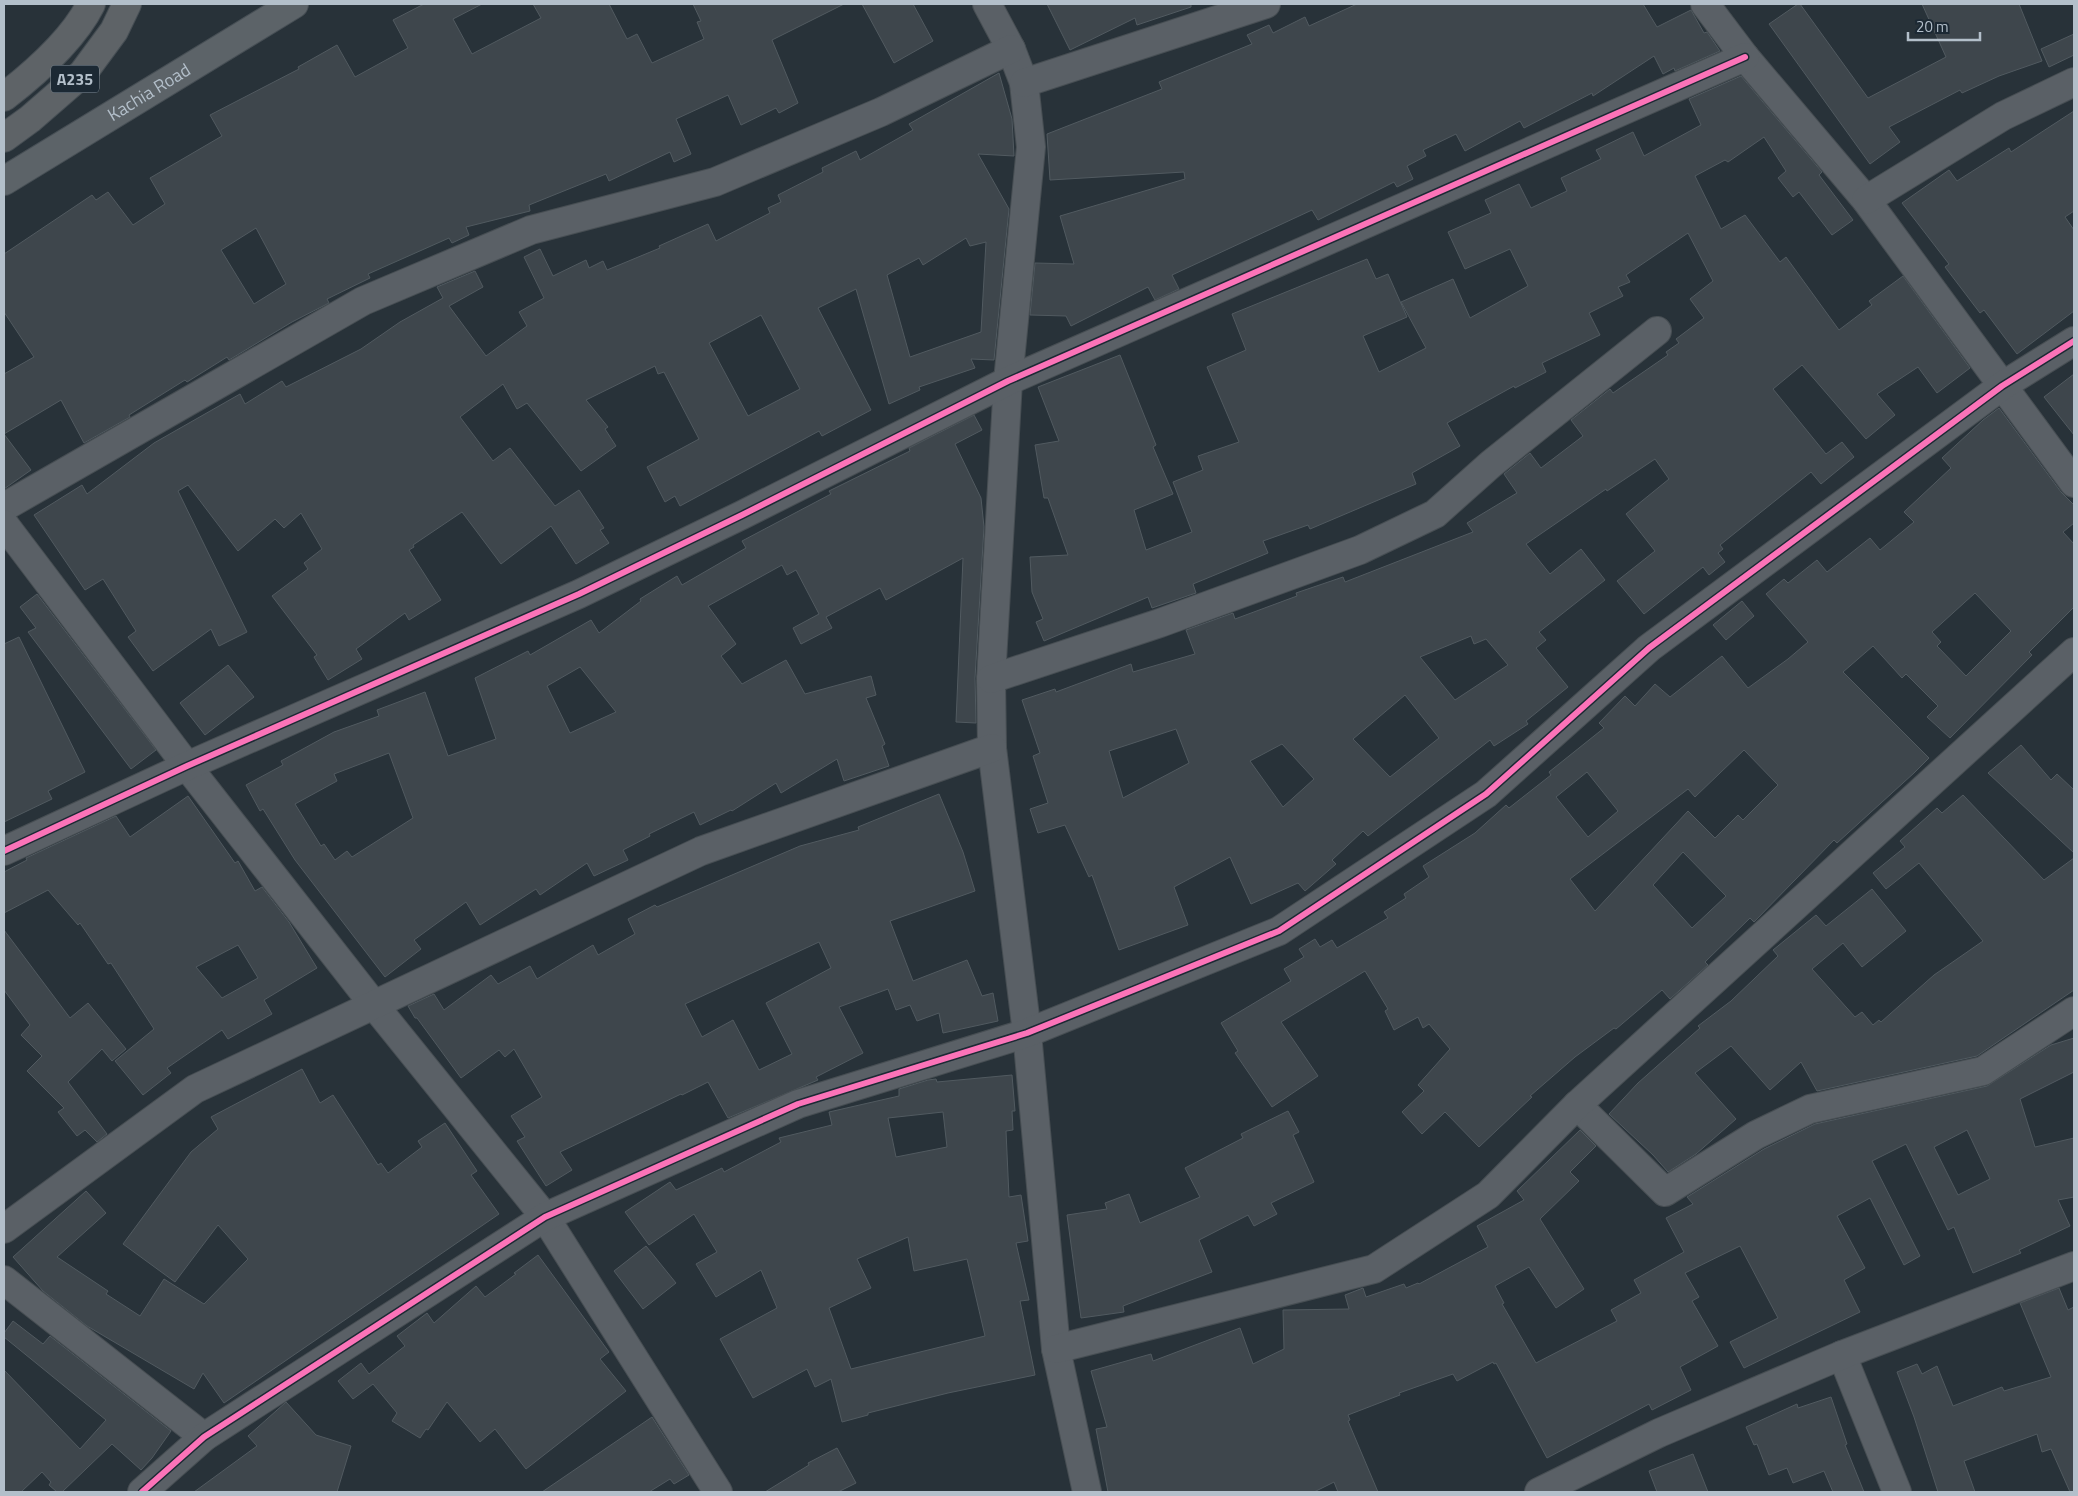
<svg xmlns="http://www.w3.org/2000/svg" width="2078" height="1496" viewBox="0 0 2078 1496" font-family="'Titillium Web',sans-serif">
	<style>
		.building { fill: #3e464c; stroke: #515a60; fill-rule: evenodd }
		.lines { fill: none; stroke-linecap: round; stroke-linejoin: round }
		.minor-casing { stroke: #474e53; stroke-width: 30 }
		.primary-casing { stroke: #474f55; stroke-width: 30 }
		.trunk-casing { stroke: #464e54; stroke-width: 30 }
		.minor { stroke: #5a6066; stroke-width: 28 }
		.primary { stroke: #5c6368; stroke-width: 28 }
		.trunk { stroke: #5e6367; stroke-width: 28 }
		.cycleway-casing { stroke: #1c2934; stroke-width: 9 }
		.cycleway { stroke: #fb73b8; stroke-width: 6 }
		.labels { text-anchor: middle; stroke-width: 5; stroke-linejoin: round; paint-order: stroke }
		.shield { fill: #1c2934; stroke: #86929d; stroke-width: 1 }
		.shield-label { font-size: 16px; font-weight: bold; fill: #b3bfca }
		.street-label { font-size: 18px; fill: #b3bfca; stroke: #1c2934 }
	</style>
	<rect width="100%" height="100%" fill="#283239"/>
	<g class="building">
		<path d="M 424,4 L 482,4 L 453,19 L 472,54 L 541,18 L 533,4 L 609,4 L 627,39 L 637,34 L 652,63 L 704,39 L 697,22 L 701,21 L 693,4 L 844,4 L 772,40 L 798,103 L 779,113 L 776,108 L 741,125 L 728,95 L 676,119 L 691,154 L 674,162 L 670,152 L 609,181 L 606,174 L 529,205 L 530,211 L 466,227 L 469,235 L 452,243 L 449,238 L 368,274 L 370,278 L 327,299 L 329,303 L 292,322 L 229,360 L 227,357 L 187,382 L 185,380 L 129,415 L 130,417 L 84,443 L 61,400 L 4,434 L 4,374 L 34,357 L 4,312 L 4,254 L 92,195 L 96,200 L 108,192 L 133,225 L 165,204 L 150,178 L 222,136 L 210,115 L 299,69 L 298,67 L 337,45 L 355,77 L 408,48 L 393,20 ZM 256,228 L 286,284 L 254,304 L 221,250 Z"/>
		<polygon points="862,4 913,4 933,41 894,63"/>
		<polygon points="1047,4 1191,4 1191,7 1137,25 1135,18 1070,50"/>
		<polygon points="1357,4 1643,4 1657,27 1691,10 1704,33 1707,32 1720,51 1675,71 1674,68 1663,74 1654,56 1593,96 1592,93 1524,128 1520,121 1465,151 1456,134 1423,150 1426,156 1407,166 1413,179 1397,187 1394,182 1318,220 1312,210 1172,275 1179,289 1155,300 1148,287 1071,326 1066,316 1030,315 1035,263 1074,264 1060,216 1185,179 1184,172 1050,180 1047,134 1162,89 1159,82 1252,44 1247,35 1269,25 1273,33 1305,17 1309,26"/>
		<polygon points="1798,4 1800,4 1868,98 1946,57 1922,4 2019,4 2042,61 1999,76 1962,93 1960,90 1889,127 1900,142 1870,164 1769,24"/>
		<polygon points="2074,34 2074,55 2049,67 2041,49"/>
		<path d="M 999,73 L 1012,119 L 1014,156 L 978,154 L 1009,209 L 994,360 L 971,359 L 975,368 L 919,387 L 920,390 L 889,404 L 856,289 L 818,308 L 871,410 L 822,436 L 819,431 L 680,506 L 675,496 L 665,502 L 647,467 L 699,439 L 664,372 L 658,374 L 655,366 L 586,400 L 608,427 L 605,429 L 616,446 L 581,471 L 527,403 L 517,409 L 503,384 L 460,417 L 493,461 L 510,448 L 555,506 L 579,490 L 604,528 L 600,530 L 609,543 L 576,564 L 551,526 L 501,564 L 462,512 L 413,545 L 414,547 L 409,550 L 441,600 L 409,620 L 405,613 L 356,649 L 362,659 L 328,680 L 314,657 L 317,655 L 272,596 L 308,569 L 304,563 L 322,549 L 301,513 L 284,528 L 275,519 L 238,551 L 188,485 L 178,491 L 247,632 L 219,646 L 211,629 L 153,671 L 128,637 L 136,631 L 103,579 L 85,590 L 34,515 L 82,485 L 87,494 L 154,443 L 240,394 L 245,404 L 282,381 L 286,387 L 361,349 L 400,322 L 443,298 L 437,287 L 475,271 L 483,287 L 449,306 L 486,356 L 527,326 L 519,312 L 544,298 L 524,257 L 540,249 L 553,276 L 586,260 L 589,268 L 603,261 L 607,270 L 660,248 L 659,246 L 708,224 L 716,241 L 770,213 L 768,208 L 781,202 L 778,195 L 823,172 L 822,168 L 856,151 L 860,160 L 913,130 L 909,124 ZM 966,238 L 970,246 L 986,242 L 981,332 L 910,357 L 887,275 L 919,258 L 923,265 ZM 761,315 L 800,389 L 748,416 L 709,343 Z"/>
		<path d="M 1741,76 L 1822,172 L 1819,175 L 1853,220 L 1832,235 L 1799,192 L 1793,197 L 1778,178 L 1786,171 L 1764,137 L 1728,162 L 1725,160 L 1695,176 L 1721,229 L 1745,215 L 1780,262 L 1786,257 L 1839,330 L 1872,305 L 1869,301 L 1903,276 L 1970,368 L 1937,393 L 1918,367 L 1877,394 L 1895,415 L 1866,439 L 1802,365 L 1773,389 L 1826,454 L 1842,442 L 1854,457 L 1821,484 L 1811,472 L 1720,545 L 1723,549 L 1718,553 L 1725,562 L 1709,575 L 1703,567 L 1644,614 L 1617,581 L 1655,551 L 1626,514 L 1669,479 L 1655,459 L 1607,491 L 1606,489 L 1526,544 L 1550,574 L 1581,549 L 1605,580 L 1539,632 L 1546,640 L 1536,648 L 1568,687 L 1526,721 L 1528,724 L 1494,746 L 1490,740 L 1368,836 L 1363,831 L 1332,860 L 1336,864 L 1305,891 L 1298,883 L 1251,904 L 1230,857 L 1174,887 L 1188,925 L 1119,950 L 1092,875 L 1089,877 L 1065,825 L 1038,833 L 1030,809 L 1048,803 L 1033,756 L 1040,753 L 1022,700 L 1055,689 L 1056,692 L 1131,664 L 1133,672 L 1195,654 L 1186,630 L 1233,613 L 1235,619 L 1297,596 L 1296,593 L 1343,577 L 1345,582 L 1473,532 L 1467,523 L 1517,493 L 1504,474 L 1530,453 L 1541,468 L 1583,436 L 1571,420 L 1610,389 L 1613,393 L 1668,355 L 1666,352 L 1679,343 L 1676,339 L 1704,318 L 1690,299 L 1713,281 L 1688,233 L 1626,275 L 1630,282 L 1618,287 L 1623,296 L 1589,313 L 1600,335 L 1542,363 L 1546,372 L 1515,388 L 1514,386 L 1447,423 L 1460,446 L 1412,473 L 1416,484 L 1310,529 L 1308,525 L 1263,541 L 1268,553 L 1193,584 L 1196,593 L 1152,608 L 1148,597 L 1044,641 L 1036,622 L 1043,619 L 1032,592 L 1030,557 L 1068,555 L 1048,498 L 1044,498 L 1035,445 L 1059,441 L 1038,387 L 1120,355 L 1156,445 L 1153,447 L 1173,494 L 1134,510 L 1146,550 L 1192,532 L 1173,482 L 1203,470 L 1198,456 L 1239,442 L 1207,367 L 1246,350 L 1232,314 L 1367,259 L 1376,279 L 1388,274 L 1407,317 L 1363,336 L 1379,372 L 1426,348 L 1401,302 L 1453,279 L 1470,318 L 1528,286 L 1510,249 L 1465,269 L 1448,232 L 1491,213 L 1485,200 L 1519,184 L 1531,208 L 1567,191 L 1561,178 L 1601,159 L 1596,150 L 1633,132 L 1644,156 L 1701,125 L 1689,99 ZM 1471,636 L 1474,644 L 1486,639 L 1508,665 L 1455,700 L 1420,657 ZM 1405,695 L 1439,738 L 1390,777 L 1353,739 ZM 1176,729 L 1189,763 L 1123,798 L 1109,751 ZM 1282,744 L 1314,779 L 1283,807 L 1250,761 Z"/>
		<polygon points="2074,111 2074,211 2065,217 2074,230 2074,311 2017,354 1984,310 1980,313 1945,267 1949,264 1902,203 1949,170 1957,181 2009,148 2011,152"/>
		<polygon points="2074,374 2074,435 2044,397"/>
		<path d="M 1999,408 L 2061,492 L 2074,505 L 2074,523 L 2063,532 L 2074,544 L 2074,607 L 2029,652 L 2032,655 L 1950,738 L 1927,717 L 1938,706 L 1906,674 L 1902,678 L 1873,646 L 1843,672 L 1929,758 L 1914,773 L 1837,843 L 1834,840 L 1754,922 L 1750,918 L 1705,962 L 1708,965 L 1670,999 L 1662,990 L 1616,1029 L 1614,1028 L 1575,1057 L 1530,1096 L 1532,1097 L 1479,1147 L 1445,1112 L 1422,1134 L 1402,1112 L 1424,1091 L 1418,1085 L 1450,1049 L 1429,1024 L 1423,1028 L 1418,1017 L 1394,1030 L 1385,1011 L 1388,1009 L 1365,971 L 1281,1022 L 1318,1076 L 1272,1107 L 1235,1053 L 1238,1051 L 1221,1023 L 1291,981 L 1284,969 L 1304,957 L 1299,949 L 1315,939 L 1320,947 L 1332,940 L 1337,948 L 1388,918 L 1384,912 L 1406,898 L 1404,894 L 1429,877 L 1423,866 L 1475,833 L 1506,805 L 1509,808 L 1551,775 L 1549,772 L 1604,728 L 1599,723 L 1625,696 L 1635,706 L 1655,684 L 1670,697 L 1722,656 L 1748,688 L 1788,659 L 1808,642 L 1766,594 L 1784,579 L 1788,583 L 1817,560 L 1827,572 L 1870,538 L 1880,550 L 1914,522 L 1904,512 L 1951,468 L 1942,458 L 1983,420 ZM 1975,593 L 2011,631 L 1966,676 L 1937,646 L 1941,642 L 1932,632 ZM 1744,750 L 1778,785 L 1743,820 L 1738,815 L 1715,838 L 1688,811 L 1595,911 L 1570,879 L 1688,789 L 1695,797 ZM 1587,772 L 1618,811 L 1588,837 L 1556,797 ZM 1683,852 L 1726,896 L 1692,928 L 1653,885 Z"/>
		<path d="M 974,415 L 982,430 L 955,444 L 981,498 L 984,527 L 975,678 L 976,723 L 956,722 L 963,558 L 886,600 L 880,588 L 826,617 L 832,628 L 801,644 L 793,628 L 819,614 L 796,570 L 787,575 L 782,565 L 708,606 L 736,644 L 721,656 L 742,684 L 786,660 L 805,694 L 871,676 L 876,695 L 866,698 L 885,744 L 882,746 L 889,766 L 844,781 L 837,759 L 781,793 L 776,783 L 732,811 L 731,810 L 700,825 L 694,812 L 649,834 L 650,836 L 623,850 L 628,860 L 594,876 L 587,863 L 540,895 L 536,889 L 480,925 L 466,902 L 414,940 L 421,949 L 385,977 L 295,860 L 263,809 L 260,811 L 246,785 L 283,765 L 281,761 L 334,732 L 379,716 L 377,710 L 425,692 L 448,756 L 496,739 L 475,678 L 528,651 L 530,655 L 591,620 L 599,633 L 641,601 L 640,599 L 677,576 L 682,585 L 746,548 L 742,541 L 831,494 L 829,491 L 910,451 L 909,448 ZM 580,667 L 616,712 L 570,733 L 547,686 ZM 389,753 L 413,818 L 352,857 L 347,851 L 335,860 L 324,844 L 321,846 L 295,804 L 337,781 L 334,774 Z"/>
		<polygon points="4,434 31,470 4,489"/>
		<polygon points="37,594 156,750 131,769 28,632 36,628 20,607"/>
		<polygon points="1742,601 1754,616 1726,640 1713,625"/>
		<polygon points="19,637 85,772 48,791 52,799 4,822 4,644"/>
		<polygon points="228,665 254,697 205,735 180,703"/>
		<polygon points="2021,745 2051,780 2057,774 2074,790 2074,853 1988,773"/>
		<path d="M 939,794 L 963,852 L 975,891 L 890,921 L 913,981 L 967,960 L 982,996 L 993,993 L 998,1021 L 943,1033 L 939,1013 L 917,1021 L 910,1005 L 896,1010 L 888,989 L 839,1007 L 863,1053 L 816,1077 L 818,1080 L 728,1118 L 708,1082 L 682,1095 L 681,1094 L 560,1152 L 572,1170 L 546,1186 L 517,1141 L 525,1137 L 511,1116 L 542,1097 L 514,1049 L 505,1057 L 499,1050 L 461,1078 L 417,1018 L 415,1018 L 408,1006 L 434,994 L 444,1010 L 491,975 L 498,984 L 530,966 L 537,979 L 593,945 L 598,955 L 635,934 L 628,919 L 655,905 L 657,907 L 800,846 L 859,830 L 858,827 ZM 819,942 L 831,968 L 766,1003 L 792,1054 L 759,1070 L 733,1020 L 702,1037 L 685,1004 Z"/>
		<polygon points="1963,795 2044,880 2074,858 2074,990 1977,1056 1817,1091 1801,1062 1770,1090 1731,1046 1695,1073 1736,1119 1696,1154 1668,1172 1653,1155 1609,1114 1638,1083 1700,1028 1698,1026 1731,1001 1778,956 1773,950 1816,915 1826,926 1872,889 1906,931 1862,967 1843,943 1812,969 1855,1017 1862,1012 1873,1025 1879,1020 1881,1022 1934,975 1983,941 1919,863 1886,889 1873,873 1905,847 1900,841 1937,808 1942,813"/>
		<path d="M 188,796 L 235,863 L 238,861 L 255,891 L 262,887 L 289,922 L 317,968 L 264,1000 L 272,1014 L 228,1039 L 222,1030 L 167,1068 L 171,1073 L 143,1095 L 115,1061 L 154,1029 L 111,963 L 108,964 L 80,923 L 78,925 L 48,890 L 4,913 L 4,872 L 27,860 L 26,858 L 116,816 L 130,837 ZM 238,945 L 258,978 L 222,998 L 196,967 Z"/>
		<polygon points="4,930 70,1018 88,1003 126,1049 112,1061 102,1049 68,1082 107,1134 97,1142 85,1130 77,1136 58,1112 64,1108 27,1071 42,1056 21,1035 30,1025 4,990"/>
		<path d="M 2074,1038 L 2074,1072 L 2020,1099 L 2035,1147 L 2074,1138 L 2074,1197 L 2058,1200 L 2070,1226 L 2019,1250 L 2021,1253 L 1973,1273 L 1954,1227 L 1948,1230 L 1906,1144 L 1872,1161 L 1920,1256 L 1904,1265 L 1870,1198 L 1837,1216 L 1865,1268 L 1844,1280 L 1860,1312 L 1744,1368 L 1730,1342 L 1778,1318 L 1740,1246 L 1685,1273 L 1699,1297 L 1692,1301 L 1718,1346 L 1680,1367 L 1691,1390 L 1652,1410 L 1649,1404 L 1547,1458 L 1496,1363 L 1494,1364 L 1493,1362 L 1457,1381 L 1453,1374 L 1399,1393 L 1400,1395 L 1348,1415 L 1350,1420 L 1348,1421 L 1378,1492 L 1338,1492 L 1334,1482 L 1314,1492 L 1108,1492 L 1096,1429 L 1107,1427 L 1091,1371 L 1151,1354 L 1153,1361 L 1240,1328 L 1253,1364 L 1284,1349 L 1283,1310 L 1349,1309 L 1345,1295 L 1363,1288 L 1366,1297 L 1404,1284 L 1406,1288 L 1418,1283 L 1419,1284 L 1488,1247 L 1477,1226 L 1524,1200 L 1517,1191 L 1580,1130 L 1596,1146 L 1570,1172 L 1579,1181 L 1540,1219 L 1584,1289 L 1556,1308 L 1529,1267 L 1495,1286 L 1504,1303 L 1502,1304 L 1536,1363 L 1617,1321 L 1611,1310 L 1641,1293 L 1634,1280 L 1684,1252 L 1666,1218 L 1693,1204 L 1687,1197 L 1764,1149 L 1815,1124 L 1987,1086 L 2051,1045 ZM 1967,1130 L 1990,1179 L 1958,1195 L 1934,1147 Z"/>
		<polygon points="302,1069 320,1103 333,1095 378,1165 381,1163 388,1173 422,1147 418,1141 445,1123 477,1171 471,1175 499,1214 224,1403 203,1373 194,1389 87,1326 43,1291 13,1257 86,1191 106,1213 57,1257 108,1291 106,1294 140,1316 164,1279 204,1304 248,1259 218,1225 175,1282 123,1244 191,1152 218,1129 211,1117"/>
		<path d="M 1012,1075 L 1015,1111 L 1012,1111 L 1013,1130 L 1006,1131 L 1009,1197 L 1021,1195 L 1028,1241 L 1016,1243 L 1029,1300 L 1020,1301 L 1035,1375 L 948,1393 L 868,1413 L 868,1415 L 842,1422 L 831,1379 L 815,1387 L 807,1369 L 753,1398 L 720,1339 L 777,1308 L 761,1270 L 716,1297 L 696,1264 L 717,1252 L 694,1214 L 649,1245 L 625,1212 L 670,1182 L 676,1190 L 722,1168 L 724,1172 L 781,1142 L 779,1138 L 832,1125 L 829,1112 L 899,1096 L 899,1089 L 928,1080 L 936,1079 L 937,1082 ZM 943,1112 L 947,1147 L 896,1157 L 888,1118 ZM 908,1237 L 914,1271 L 967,1259 L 985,1336 L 851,1369 L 829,1308 L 871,1288 L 857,1259 Z"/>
		<polygon points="1288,1111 1299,1132 1293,1135 1314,1182 1271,1203 1277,1214 1254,1226 1248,1215 1199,1240 1212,1272 1123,1306 1124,1312 1081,1318 1067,1215 1107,1209 1105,1203 1129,1194 1140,1223 1200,1197 1185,1168 1243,1138 1241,1134"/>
		<polygon points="646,1246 676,1283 643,1309 614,1271"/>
		<polygon points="538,1255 609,1352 600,1359 626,1391 526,1469 495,1429 480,1442 447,1402 428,1430 426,1429 420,1438 392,1421 397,1413 373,1384 353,1399 338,1381 361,1363 369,1374 405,1346 397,1336 427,1313 434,1323 476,1286 485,1297 516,1274 514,1273"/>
		<polygon points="2059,1288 2068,1310 2074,1307 2074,1492 2070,1492 2051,1449 2042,1452 2037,1434 1964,1461 1975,1492 1938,1492 1914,1417 1897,1372 1917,1364 1922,1374 1937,1366 1953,1406 2002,1387 2004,1391 2051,1377 2020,1303"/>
		<polygon points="13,1321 43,1344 50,1336 171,1431 152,1458 141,1470 112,1444 62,1492 57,1492 49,1485 51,1482 42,1472 21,1492 4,1492 4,1370 80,1449 106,1420 4,1337 4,1333"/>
		<polygon points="1831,1397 1847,1444 1845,1445 1864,1492 1833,1492 1824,1471 1793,1483 1787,1468 1769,1475 1757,1444 1754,1445 1746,1427 1797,1404 1798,1408"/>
		<polygon points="286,1402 316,1435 351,1446 337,1492 194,1492 257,1446 248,1436"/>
		<polygon points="652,1417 689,1475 674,1484 670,1479 649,1492 542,1492"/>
		<polygon points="837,1448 856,1483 838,1492 765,1492 809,1465 808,1463"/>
		<polygon points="1693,1454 1708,1492 1657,1492 1649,1471"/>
	</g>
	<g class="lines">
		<defs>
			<g id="minor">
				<polyline points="987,4 1011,49 1024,83 1031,147 1008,381 991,679 992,748 1027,1033 1056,1349 1087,1492"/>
				<polyline points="1705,4 1745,57 1866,200 2074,483"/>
				<polyline points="1024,83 1266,4"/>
				<polyline points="1866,200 2003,116 2074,82"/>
				<polyline points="4,507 363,301 531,230 715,182 881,112 1011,49"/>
				<polyline points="4,524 187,766 374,1005 545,1217 718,1492"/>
				<polyline points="991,679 1160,623 1360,550 1435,514 1491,464 1657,331"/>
				<polyline points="4,851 187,766 579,594 742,515 1008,381 1745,57"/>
				<polyline points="1577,1105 1665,1192 1756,1135 1810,1109 1983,1071 2074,1011"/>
				<polyline points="4,1229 195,1089 701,851 992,748"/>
				<polyline points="4,1280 204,1437"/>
				<polyline points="1056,1349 1374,1269 1488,1195 1577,1105 2074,652"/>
				<polyline points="1842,1355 1897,1492"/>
				<polyline points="142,1492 204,1437 545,1217 798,1104 1027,1033 1279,931 1486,794 1649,648 2002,386 2074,341"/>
				<polyline points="1539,1492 1659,1433 1842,1355 2074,1266"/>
			</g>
			<g id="primary">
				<path id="s1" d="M 4,181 L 294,4"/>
			</g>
			<g id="trunk">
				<path d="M 4,97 C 35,73 73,40 91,4"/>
				<polyline points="4,138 30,119 83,73 114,31 127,4"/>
			</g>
		</defs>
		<use href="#minor" class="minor-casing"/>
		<use href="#primary" class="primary-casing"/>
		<use href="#trunk" class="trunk-casing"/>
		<use href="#minor" class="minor"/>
		<use href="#primary" class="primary"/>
		<use href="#trunk" class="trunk"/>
		<defs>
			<g id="cycleway">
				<polyline points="4,851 187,766 579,594 742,515 1008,381 1745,57"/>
				<polyline points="142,1492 204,1437 545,1217 798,1104 1027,1033 1279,931 1486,794 1649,648 2002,386 2074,341"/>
			</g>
		</defs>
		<use href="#cycleway" class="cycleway-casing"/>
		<use href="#cycleway" class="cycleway"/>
	</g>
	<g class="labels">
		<rect class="shield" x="51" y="65.5" width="48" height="27" rx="4"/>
		<g class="shield-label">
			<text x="75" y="85">A235</text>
		</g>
		<g class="street-label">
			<text dy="6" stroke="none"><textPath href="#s1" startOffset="170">Kachia Road</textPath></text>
		</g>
	</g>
	<rect width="2078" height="1496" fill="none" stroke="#b3bfca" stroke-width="10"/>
	<path d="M1908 32v8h72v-8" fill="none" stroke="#b3bfca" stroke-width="2.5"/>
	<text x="1916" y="32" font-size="15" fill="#b3bfca" stroke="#1c2934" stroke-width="4" paint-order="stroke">20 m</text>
</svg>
